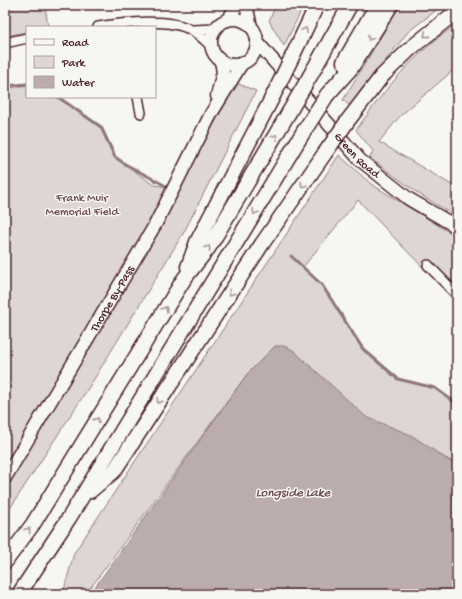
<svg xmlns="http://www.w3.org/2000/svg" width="462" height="599" viewBox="0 0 462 599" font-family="'Gochi Hand',sans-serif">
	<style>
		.green { fill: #ddd6d5; stroke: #947a80 }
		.water { fill: #bbadae; stroke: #8e747a }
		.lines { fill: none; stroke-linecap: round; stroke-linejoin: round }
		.stream { stroke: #8e747a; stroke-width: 3 }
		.minor-casing { stroke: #4a1f2b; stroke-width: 12 }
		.major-casing { stroke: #4a1f2b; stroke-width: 15 }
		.highway-casing { stroke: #4a1f2b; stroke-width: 17 }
		.minor { stroke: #f6f6f2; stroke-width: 9 }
		.major { stroke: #f6f6f2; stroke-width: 12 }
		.highway { stroke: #f6f6f2; stroke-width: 14 }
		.highway-bridge-casing { stroke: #4a1f2b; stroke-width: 17; stroke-linecap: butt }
		.highway-bridge { stroke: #f6f6f2; stroke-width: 14 }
		.oneway { stroke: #a99598 }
		.labels { text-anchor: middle; stroke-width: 3; stroke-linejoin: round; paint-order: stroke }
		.street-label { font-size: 12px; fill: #4a1f2b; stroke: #f6f6f2 }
		.park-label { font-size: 12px; fill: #6f4d56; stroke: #f6f6f2 }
		.water-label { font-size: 13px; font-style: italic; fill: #6c4a52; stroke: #f6f6f2 }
	</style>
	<rect width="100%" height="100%" fill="#f6f6f2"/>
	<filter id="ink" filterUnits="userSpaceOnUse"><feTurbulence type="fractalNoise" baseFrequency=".025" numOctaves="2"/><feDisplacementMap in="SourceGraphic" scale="8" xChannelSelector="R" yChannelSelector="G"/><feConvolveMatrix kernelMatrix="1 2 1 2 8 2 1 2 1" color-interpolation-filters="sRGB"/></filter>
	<g filter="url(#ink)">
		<g class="green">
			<polygon points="5,5 45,5 48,27 27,27 27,32 5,36"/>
			<polygon points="276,5 304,5 284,46 269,21"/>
			<polygon points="400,5 443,5 408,32 350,106 343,100"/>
			<path d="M 457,24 L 457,67 L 400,116 L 379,142 L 457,188 L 457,217 L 419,194 L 370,158 L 373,151 L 356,130 C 387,87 413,54 457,24 Z"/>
			<polygon points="236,83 256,91 184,232 91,384 5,516 5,89 27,85 27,97 57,97 101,127 115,157 154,185 179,188"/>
			<polygon points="339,155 371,184 457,237 457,303 358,200 303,267 322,285 363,349 398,379 435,388 457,404 457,464 366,417 275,346 248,373 86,594 63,594 74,553"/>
		</g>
		<polygon class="water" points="275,346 284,346 293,350 366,417 411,435 451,462 457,464 457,594 90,594 248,373"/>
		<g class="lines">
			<g class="stream">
				<polyline points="5,86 27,84"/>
				<polyline points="58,97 101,127 115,157 125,164 166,186"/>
				<polyline points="291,256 322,285 363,349 398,379 435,388 457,404"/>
			</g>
			<defs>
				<g id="minor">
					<path d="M 98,27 C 124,23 170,17 193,31 C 200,35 206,41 212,47"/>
					<polyline points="193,30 215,29"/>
					<polyline points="5,43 27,38"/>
					<polyline points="138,97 141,113"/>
					<polyline points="428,265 457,295"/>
				</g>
				<g id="major">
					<polyline points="246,5 251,27"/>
					<circle cx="234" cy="42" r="23"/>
					<polyline points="228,20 237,5"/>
					<path id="s1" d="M 257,42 L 360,160 L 409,199 L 457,227"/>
					<polyline points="217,96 223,72 221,61"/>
					<path id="s2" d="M 5,478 L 155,225 L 211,114 L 242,63"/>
				</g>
				<g id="highway">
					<polyline points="293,55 317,5"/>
					<polyline points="344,62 377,5"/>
					<polyline points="310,76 350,5"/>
					<polyline points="327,95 351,68 391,5"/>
					<polyline points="349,119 382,76 411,48 457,11"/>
					<polyline points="188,267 197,242 272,98"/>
					<polyline points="90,491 114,471 262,244 325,153"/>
					<polyline points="5,562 33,524 184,279 209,247 288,114"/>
					<polyline points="19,594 69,518 304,131"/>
				</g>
			</defs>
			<use href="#minor" class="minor-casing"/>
			<use href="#major" class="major-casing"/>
			<use href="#highway" class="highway-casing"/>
			<use href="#minor" class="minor"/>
			<use href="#major" class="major"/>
			<use href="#highway" class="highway"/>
			<defs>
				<g id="highway-bridge">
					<polyline points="272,98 293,55"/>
					<polyline points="288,114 310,76"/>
					<polyline points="304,131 327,95"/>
					<polyline points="325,153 349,119"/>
				</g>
			</defs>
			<use href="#highway-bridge" class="highway-bridge-casing"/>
			<use href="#highway-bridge" class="highway-bridge"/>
		</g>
		<defs><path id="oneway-chevron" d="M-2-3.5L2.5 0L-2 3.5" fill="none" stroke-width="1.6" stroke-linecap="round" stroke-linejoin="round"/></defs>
		<g class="oneway">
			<use href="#oneway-chevron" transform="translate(305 30) rotate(-63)"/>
			<use href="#oneway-chevron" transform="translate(426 35) rotate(140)"/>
			<use href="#oneway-chevron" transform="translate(370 38) rotate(123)"/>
			<use href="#oneway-chevron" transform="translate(275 137) rotate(-60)"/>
			<use href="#oneway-chevron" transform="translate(303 185) rotate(124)"/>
			<use href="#oneway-chevron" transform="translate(255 212) rotate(121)"/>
			<use href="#oneway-chevron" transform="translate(208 248) rotate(-54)"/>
			<use href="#oneway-chevron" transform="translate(231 293) rotate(123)"/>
			<use href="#oneway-chevron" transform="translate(165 309) rotate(-58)"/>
			<use href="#oneway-chevron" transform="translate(159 401) rotate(123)"/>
			<use href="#oneway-chevron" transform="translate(97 420) rotate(-58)"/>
			<use href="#oneway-chevron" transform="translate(28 530) rotate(-54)"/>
		</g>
	</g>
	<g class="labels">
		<g class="street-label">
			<text dy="4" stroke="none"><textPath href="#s1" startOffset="151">Green Road</textPath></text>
			<text dy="4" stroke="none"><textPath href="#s2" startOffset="209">Thorpe By-Pass</textPath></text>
		</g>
		<g class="park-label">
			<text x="82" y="201">Frank Muir<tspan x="82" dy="14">Memorial Field</tspan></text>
		</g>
		<g class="water-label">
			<text x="293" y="496">Longside Lake</text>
		</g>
	</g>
	<rect width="462" height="599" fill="none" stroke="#f6f6f2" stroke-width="20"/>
	<rect x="10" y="10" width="442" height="579" fill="none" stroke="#4a1f2b" stroke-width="1.5" filter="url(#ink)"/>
	<rect x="26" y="26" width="130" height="72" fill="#f6f6f2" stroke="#b1a0a2"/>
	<rect x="34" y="39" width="20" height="6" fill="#f6f6f2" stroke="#b1a0a2"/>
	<text x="62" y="46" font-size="12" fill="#4a1f2b">Road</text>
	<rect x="34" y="56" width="20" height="12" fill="#ddd6d5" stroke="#b1a0a2"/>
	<text x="62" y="66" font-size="12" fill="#4a1f2b">Park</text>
	<rect x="34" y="76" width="20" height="12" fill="#bbadae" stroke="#b1a0a2"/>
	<text x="62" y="86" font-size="12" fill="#4a1f2b">Water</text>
</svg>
